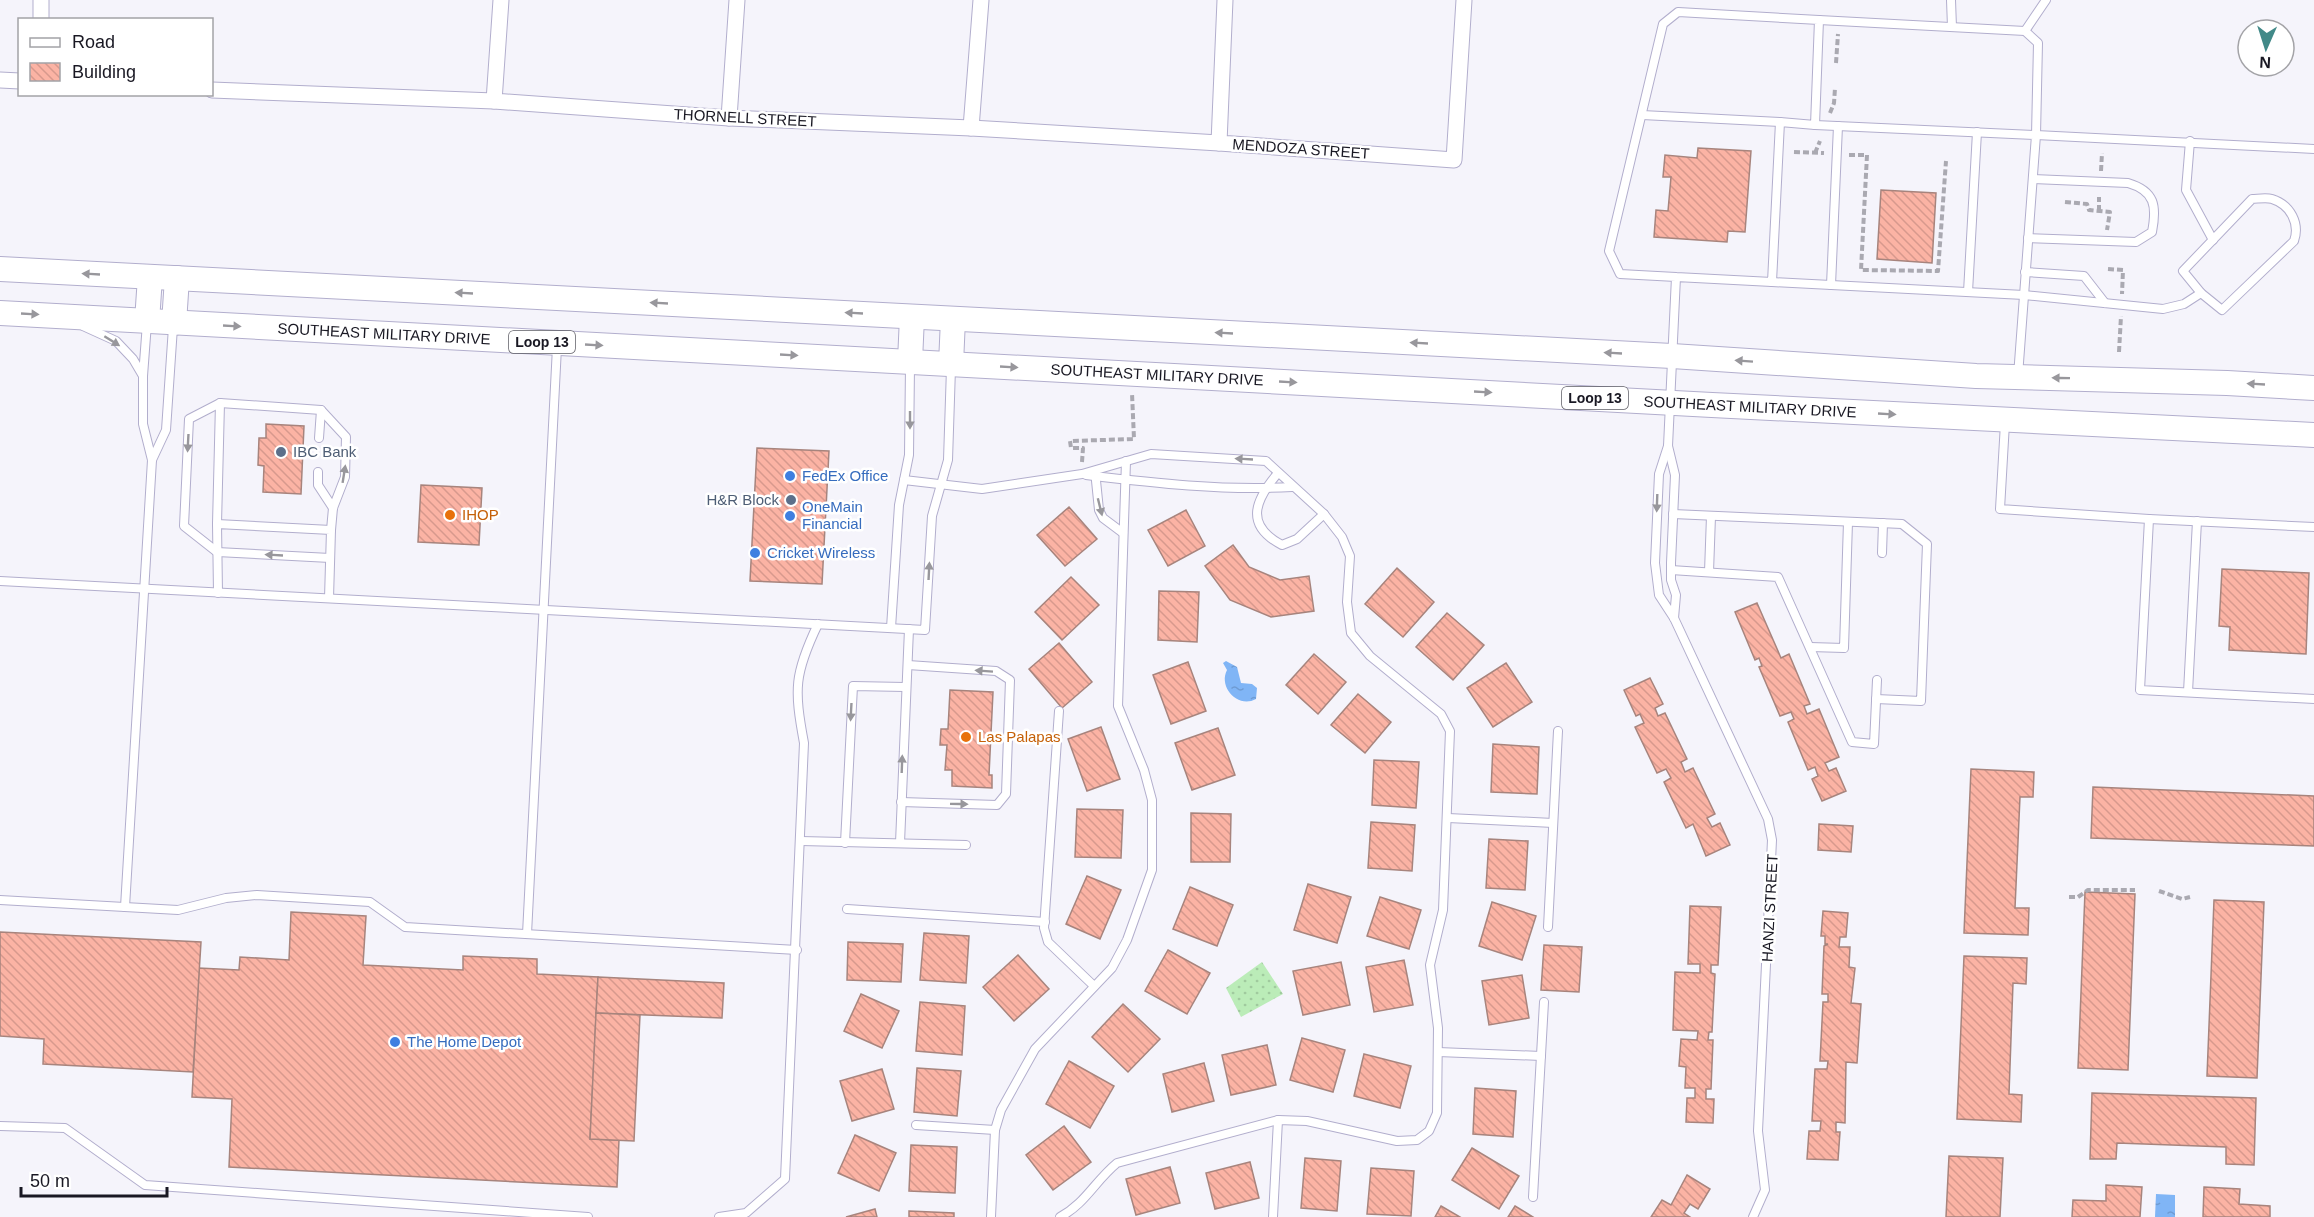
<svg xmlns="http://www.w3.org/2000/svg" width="2314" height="1217" viewBox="0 0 2314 1217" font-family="Arial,sans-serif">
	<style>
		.grass { fill: url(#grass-dots) }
		.water { fill: url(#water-ripples) }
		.building { fill: url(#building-back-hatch); stroke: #a7847d; stroke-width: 1.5 }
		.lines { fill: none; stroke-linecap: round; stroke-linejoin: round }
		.service-casing { stroke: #b2aecd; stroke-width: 10 }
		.minor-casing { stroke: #b2aecd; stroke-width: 17 }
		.primary-casing { stroke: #b2aecd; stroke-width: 26 }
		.path { stroke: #aaa9b1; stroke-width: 4; stroke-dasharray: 6 3; stroke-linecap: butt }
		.service { stroke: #fff; stroke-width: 8 }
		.minor { stroke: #fff; stroke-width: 15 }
		.primary { stroke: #fff; stroke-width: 24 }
		.oneway { fill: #98979c }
		.service-dot { fill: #5c6f8a; stroke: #fff; stroke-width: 2 }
		.shop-dot { fill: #3f7fe0; stroke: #fff; stroke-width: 2 }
		.food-dot { fill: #e8710a; stroke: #fff; stroke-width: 2 }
		.labels { text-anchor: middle; stroke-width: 5; stroke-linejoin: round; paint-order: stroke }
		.shield { fill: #fff; stroke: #5e5d65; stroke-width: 1.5 }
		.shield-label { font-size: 14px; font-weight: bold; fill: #191823 }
		.street-label { font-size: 15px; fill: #191823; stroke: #fff }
		.service-label { font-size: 15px; fill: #4e5e75; stroke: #fff; text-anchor: start }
		.shop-label { font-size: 15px; fill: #366cbe; stroke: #fff; text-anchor: start }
		.food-label { font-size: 15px; fill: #c56008; stroke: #fff; text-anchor: start }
	</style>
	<defs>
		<pattern id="grass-dots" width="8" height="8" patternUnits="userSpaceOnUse" patternTransform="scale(1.5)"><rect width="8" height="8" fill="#bbecb8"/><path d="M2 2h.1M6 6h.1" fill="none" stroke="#a0ca9e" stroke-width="1.8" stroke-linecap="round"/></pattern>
		<pattern id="water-ripples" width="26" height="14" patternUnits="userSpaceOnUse" patternTransform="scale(1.5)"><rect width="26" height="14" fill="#80b5f6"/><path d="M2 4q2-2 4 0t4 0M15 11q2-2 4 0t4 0" fill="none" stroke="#6e9bd3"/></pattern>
		<pattern id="building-back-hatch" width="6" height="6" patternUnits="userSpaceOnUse" patternTransform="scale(1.5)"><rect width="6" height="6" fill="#fbb3a4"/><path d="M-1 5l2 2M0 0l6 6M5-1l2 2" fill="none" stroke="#d7998d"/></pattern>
	</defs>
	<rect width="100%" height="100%" fill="#f5f4fb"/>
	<polygon class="grass" points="1262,962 1283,994 1241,1017 1226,988"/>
	<g class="water">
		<path d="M 1226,661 L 1237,667 L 1241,683 L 1252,684 L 1257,688 L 1256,699 C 1238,709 1218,687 1227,670 L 1223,663 Z"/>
		<polygon points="2156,1194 2175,1195 2175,1217 2155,1217"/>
	</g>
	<g class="building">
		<polygon points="1698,148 1751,151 1745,232 1728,231 1727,242 1654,237 1656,210 1668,211 1671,177 1663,177 1665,155 1697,158"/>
		<polygon points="1881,190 1936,193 1932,263 1877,259"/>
		<polygon points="266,424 304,426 301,494 263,492 264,466 258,465 259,438 266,438"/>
		<polygon points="757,448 829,451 822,584 750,581"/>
		<polygon points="421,485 482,488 479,545 418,542"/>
		<polygon points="1069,507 1097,539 1065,566 1037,535"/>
		<polygon points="1186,510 1205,546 1168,566 1148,530"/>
		<polygon points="1233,545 1249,567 1280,580 1309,576 1314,611 1271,617 1230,600 1205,566"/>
		<polygon points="1397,568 1434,602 1403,637 1365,604"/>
		<polygon points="2222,569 2309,573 2306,654 2229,650 2230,627 2219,626"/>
		<polygon points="1071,577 1099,605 1062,640 1035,612"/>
		<polygon points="1159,591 1199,592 1197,642 1158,640"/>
		<polygon points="1757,603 1781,658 1789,654 1810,704 1804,706 1807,714 1819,709 1839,757 1825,763 1829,771 1836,768 1846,791 1822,801 1812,779 1818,776 1815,767 1808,770 1788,722 1794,719 1791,712 1780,716 1759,667 1762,666 1759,658 1755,660 1735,612"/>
		<polygon points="1447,613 1484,645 1453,680 1416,647"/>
		<polygon points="1059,643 1092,682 1062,708 1029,669"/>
		<polygon points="1314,654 1346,682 1318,714 1286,685"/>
		<polygon points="1188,662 1206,711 1171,724 1153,675"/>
		<polygon points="1506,663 1532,702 1493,727 1467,688"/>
		<polygon points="1650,678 1663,704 1655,708 1658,716 1665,713 1687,759 1681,762 1685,772 1693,768 1715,814 1707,818 1712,827 1720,823 1730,845 1706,856 1693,824 1686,828 1664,782 1671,778 1666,769 1657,773 1635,727 1644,723 1640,714 1636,716 1624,690"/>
		<polygon points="950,690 993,692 989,775 992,775 992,788 952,786 952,770 945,770 947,745 940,745 941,729 948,729"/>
		<polygon points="1358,694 1391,722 1365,753 1331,725"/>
		<polygon points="1101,727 1120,779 1087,791 1068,739"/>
		<polygon points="1218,728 1235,775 1192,790 1175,743"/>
		<polygon points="1493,744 1539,747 1537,794 1491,792"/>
		<polygon points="1374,760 1419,762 1416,808 1372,805"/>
		<polygon points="1971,769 2034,772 2033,797 2020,797 2015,908 2029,908 2028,935 1964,933"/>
		<polygon points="2093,787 2314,796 2314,846 2091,838"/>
		<polygon points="1077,809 1123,810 1121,858 1075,857"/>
		<polygon points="1191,813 1231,814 1230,862 1191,862"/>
		<polygon points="1371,822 1415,825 1412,871 1368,868"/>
		<polygon points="1819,824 1853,826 1851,852 1818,850"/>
		<polygon points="1489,839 1528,841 1525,890 1486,888"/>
		<polygon points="1087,876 1121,890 1100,939 1066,924"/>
		<polygon points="1308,884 1351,897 1337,943 1294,930"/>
		<polygon points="1190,887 1233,905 1217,946 1173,929"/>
		<polygon points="2085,892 2135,894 2128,1070 2078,1068"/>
		<polygon points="1380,897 1421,910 1409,949 1367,936"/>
		<polygon points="2214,900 2264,902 2257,1078 2207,1076"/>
		<polygon points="1492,902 1536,916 1522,960 1479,946"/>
		<polygon points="1690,906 1721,907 1718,965 1711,965 1711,973 1715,974 1712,1032 1709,1032 1708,1040 1713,1040 1711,1089 1706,1089 1706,1099 1714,1099 1713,1123 1686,1122 1687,1098 1695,1098 1695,1088 1685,1088 1686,1067 1679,1066 1681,1039 1697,1040 1698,1031 1673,1030 1675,972 1700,973 1700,964 1688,964"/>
		<polygon points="1823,911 1848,913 1846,937 1840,937 1839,947 1850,947 1849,967 1855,968 1851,1003 1861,1004 1857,1063 1846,1062 1845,1123 1836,1122 1836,1132 1840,1132 1838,1160 1807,1159 1809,1131 1820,1131 1821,1121 1812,1121 1815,1069 1827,1069 1828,1061 1820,1061 1823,1002 1828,1002 1828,994 1822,994 1824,946 1828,944 1825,944 1825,936 1821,936"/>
		<polygon points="291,912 366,916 363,965 463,970 463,956 537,959 537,974 598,977 590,1139 619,1140 617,1187 229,1167 232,1099 192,1097 199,968 239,970 240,957 289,960"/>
		<polygon points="0,932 201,942 193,1072 43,1064 44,1039 0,1036"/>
		<polygon points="924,933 969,936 966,983 920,980"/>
		<polygon points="848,942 903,944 901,982 847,980"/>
		<polygon points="1544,945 1582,947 1579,992 1541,990"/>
		<polygon points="1168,950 1210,973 1187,1014 1145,991"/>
		<polygon points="1018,955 1049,989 1014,1021 983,987"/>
		<polygon points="1964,956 2027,958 2026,984 2013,983 2009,1094 2022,1095 2021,1122 1957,1119"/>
		<polygon points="1404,960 1413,1005 1374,1012 1366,967"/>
		<polygon points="1341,962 1350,1005 1303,1015 1293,971"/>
		<polygon points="1522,975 1529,1018 1489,1025 1482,981"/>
		<polygon points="598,977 724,983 722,1018 596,1013"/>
		<polygon points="861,994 899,1011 882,1048 844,1031"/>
		<polygon points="920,1002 965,1006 962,1055 916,1051"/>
		<polygon points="1123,1004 1160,1039 1128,1072 1092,1037"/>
		<polygon points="596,1013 640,1015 634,1141 590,1139"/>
		<polygon points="1302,1038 1345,1050 1333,1092 1290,1080"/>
		<polygon points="1267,1045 1276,1085 1231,1095 1222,1055"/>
		<polygon points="1364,1054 1411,1066 1400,1108 1354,1096"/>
		<polygon points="1069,1061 1114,1086 1090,1128 1046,1104"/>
		<polygon points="1204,1063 1214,1101 1172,1112 1163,1074"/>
		<polygon points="917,1068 961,1071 957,1116 914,1112"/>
		<polygon points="882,1069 894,1109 852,1121 840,1081"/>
		<polygon points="1475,1088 1516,1091 1513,1137 1473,1134"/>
		<polygon points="2092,1093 2256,1098 2254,1165 2226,1164 2226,1147 2117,1143 2116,1159 2090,1159"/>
		<polygon points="1064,1126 1091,1162 1053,1190 1026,1155"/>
		<polygon points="855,1135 896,1153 879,1191 838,1173"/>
		<polygon points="911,1145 957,1147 955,1193 909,1191"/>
		<polygon points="1472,1148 1519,1176 1499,1209 1452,1180"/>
		<polygon points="1949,1156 2003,1158 2000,1217 1946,1217"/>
		<polygon points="1305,1158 1341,1161 1337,1211 1301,1208"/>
		<polygon points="1250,1162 1259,1198 1215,1209 1206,1173"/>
		<polygon points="1170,1167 1180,1203 1136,1215 1126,1179"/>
		<polygon points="1371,1168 1414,1171 1411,1216 1367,1214"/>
		<polygon points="1687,1175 1710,1189 1698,1209 1690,1204 1684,1213 1690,1217 1651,1217 1662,1200 1671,1205"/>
		<polygon points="2106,1185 2142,1187 2140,1217 2072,1217 2073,1200 2106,1201"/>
		<polygon points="2204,1187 2240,1189 2239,1204 2270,1206 2270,1217 2203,1217"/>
		<polygon points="1441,1206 1460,1217 1435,1217"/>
		<polygon points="1515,1206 1533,1217 1508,1217"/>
		<polygon points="875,1209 877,1217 846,1217"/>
		<polygon points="909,1211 954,1213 954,1217 909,1217"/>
	</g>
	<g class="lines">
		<defs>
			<g id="service">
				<polyline points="1951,0 1952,27"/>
				<polyline points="1819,20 2025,31 2038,43 2036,135 2314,149"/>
				<polyline points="2025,31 2046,0"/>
				<polyline points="1642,115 1780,122"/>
				<polyline points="1815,125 2036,135 2018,376"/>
				<polyline points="2190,141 2186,190 2213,240"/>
				<path d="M 2252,199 C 2257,199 2266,197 2272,199 C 2291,205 2300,224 2294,241 L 2222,310 L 2201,293 L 2183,271 Z"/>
				<path d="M 2028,238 L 2136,242 L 2152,232 C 2157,206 2155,191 2128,183 L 2033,179"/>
				<polyline points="2025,272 2084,276 2105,303"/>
				<polyline points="1772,282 2024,295 2163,309 2184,304 2201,293"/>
				<polyline points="1831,285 1838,126"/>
				<polyline points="1968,292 1977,132"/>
				<polyline points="83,326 116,341 133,359 143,376 143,424 152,460 125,907"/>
				<polyline points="143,376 147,323"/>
				<polyline points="2005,423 2000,509 2149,519 2140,690 2314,699"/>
				<polyline points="319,438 321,410"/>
				<polyline points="1668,446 1659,474 1655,563 1659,595 1674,618 1768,819 1772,840 1758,1131 1765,1190 1753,1217"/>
				<polyline points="152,460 166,430 173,327"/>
				<polyline points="1095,471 1099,510 1103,518 1123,533"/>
				<polyline points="318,472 318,485 333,508"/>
				<path d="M 1278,473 C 1255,500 1244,525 1282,545 L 1297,539 L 1324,514"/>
				<path d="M 1086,475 C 1154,483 1223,491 1292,487"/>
				<path d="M 904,480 L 982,489 L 1082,474 L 1151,454 L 1266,461 L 1324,514 L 1342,537 L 1350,556 L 1347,602 L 1351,633 L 1370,656 L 1441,714 L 1450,731 L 1443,910 L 1430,965 L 1438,1028 L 1437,1113 L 1429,1131 L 1417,1140 L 1397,1141 L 1307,1121 L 1278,1120 L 1117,1163 C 1095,1181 1085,1204 1060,1217"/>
				<polyline points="1673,514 1902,524 1927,544 1921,701 1876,699"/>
				<polyline points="2149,519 2314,527"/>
				<polyline points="217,524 220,403"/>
				<polyline points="1882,553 1883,523"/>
				<polyline points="330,558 217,552 184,526 189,419 220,403 321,410 346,437 345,477 333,508 331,530"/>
				<polyline points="1671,570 1778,577 1852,742 1874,744 1877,680"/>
				<polyline points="1709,572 1711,516"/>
				<polyline points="0,581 925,630 932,516 948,460 951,368"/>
				<polyline points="218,593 217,524 331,530 329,598"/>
				<polyline points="1674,618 1676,595 1671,580 1671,563 1675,475 1668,446 1676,277 1620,274 1609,251 1663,24 1678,12 1819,20 1815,125 1780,122 1772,282 1676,277"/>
				<polyline points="891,628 899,505 909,455 910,366"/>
				<polyline points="1810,647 1844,648 1848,522"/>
				<polyline points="2188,692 2197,521"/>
				<polyline points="1059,711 1044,928 1048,942 1094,986"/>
				<polyline points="901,802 997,805 1006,794 1010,680 996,671 908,665"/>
				<polyline points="1448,818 1553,823"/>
				<polyline points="801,841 966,845"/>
				<polyline points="845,843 853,686 905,687"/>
				<polyline points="900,843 909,629"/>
				<polyline points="0,900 178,910 226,898 257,895 370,902 405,927 797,950"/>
				<polyline points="847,909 1045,922"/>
				<polyline points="1548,927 1558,731"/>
				<polyline points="527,934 557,347"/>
				<polyline points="1438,1052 1541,1056"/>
				<polyline points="916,1125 995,1130"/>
				<polyline points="0,1126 65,1128 145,1185 588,1217"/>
				<polyline points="1533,1197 1544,1002"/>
				<path d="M 719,1217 L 746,1213 L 785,1179 L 804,743 C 794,689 794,674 818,624"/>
				<polyline points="991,1217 995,1130 1001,1110 1035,1049 1112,968 1127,940 1152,870 1152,800 1144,770 1118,706 1126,461"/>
				<polyline points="1273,1217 1278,1120"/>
			</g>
			<g id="minor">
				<polyline points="501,0 494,101 729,118 971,128 981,0"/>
				<polyline points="1225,0 1219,143 1454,160 1464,0"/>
				<polyline points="41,20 41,0"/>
				<polyline points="0,80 20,81"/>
				<polyline points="212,90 494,101"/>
				<polyline points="729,118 737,0"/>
				<polyline points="971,128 1219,143"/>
			</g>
			<g id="primary">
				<polyline points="0,269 1672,356 1976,376 2227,383 2314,388"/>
				<polyline points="0,313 1712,405 2314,435"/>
				<polyline points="147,321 150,277"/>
				<polyline points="174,323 177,278"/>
				<polyline points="910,361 912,317"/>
				<polyline points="951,364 953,319"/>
			</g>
		</defs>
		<use href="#service" class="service-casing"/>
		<use href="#minor" class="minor-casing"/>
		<use href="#primary" class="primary-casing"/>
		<g class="path">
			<polyline points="1836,63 1838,34"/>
			<polyline points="1830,113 1834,103 1835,88"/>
			<polyline points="1794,152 1824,153"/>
			<polyline points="1815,153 1820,141"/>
			<polyline points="1849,155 1867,155 1861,270 1938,271 1946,161"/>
			<polyline points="2101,171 2102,153"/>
			<polyline points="2065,202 2087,204 2089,210 2110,212 2107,230"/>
			<polyline points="2099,211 2099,197"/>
			<polyline points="2108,269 2123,270 2122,294"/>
			<polyline points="2119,352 2121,316"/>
			<polyline points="1082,462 1083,448 1071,448 1070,441 1134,439 1132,393"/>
			<polyline points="2159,891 2182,899 2190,897"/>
			<polyline points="2069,897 2078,897 2088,890 2135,890"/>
		</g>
		<use href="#service" class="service"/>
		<use href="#minor" class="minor"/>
		<use href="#primary" class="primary"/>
	</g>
	<defs><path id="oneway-solid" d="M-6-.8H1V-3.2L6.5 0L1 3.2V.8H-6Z" transform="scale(1.5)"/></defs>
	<g class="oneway">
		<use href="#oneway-solid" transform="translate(91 274) rotate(-177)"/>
		<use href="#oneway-solid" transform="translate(464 293) rotate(-177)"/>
		<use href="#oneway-solid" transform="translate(659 303) rotate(-177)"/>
		<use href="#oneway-solid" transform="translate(854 313) rotate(-177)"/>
		<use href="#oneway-solid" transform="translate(30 314) rotate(3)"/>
		<use href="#oneway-solid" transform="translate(232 326) rotate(3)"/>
		<use href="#oneway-solid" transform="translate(1224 333) rotate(-177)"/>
		<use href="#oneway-solid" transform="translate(112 341) rotate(32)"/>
		<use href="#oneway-solid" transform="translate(1419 343) rotate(-177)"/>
		<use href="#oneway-solid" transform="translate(594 345) rotate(3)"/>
		<use href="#oneway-solid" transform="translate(1613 353) rotate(-177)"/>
		<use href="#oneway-solid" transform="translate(789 355) rotate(3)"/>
		<use href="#oneway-solid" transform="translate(1744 361) rotate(-176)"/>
		<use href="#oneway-solid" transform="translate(1009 367) rotate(3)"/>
		<use href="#oneway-solid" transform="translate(2061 378) rotate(-179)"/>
		<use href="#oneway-solid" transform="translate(1288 382) rotate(3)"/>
		<use href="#oneway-solid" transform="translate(2256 384) rotate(-177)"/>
		<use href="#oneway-solid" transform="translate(1483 392) rotate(3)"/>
		<use href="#oneway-solid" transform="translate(1887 414) rotate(3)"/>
		<use href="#oneway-solid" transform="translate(910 420) rotate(90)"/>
		<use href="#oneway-solid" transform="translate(188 443) rotate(93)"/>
		<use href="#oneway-solid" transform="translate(1244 459) rotate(-177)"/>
		<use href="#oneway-solid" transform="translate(344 474) rotate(-81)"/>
		<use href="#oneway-solid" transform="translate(1657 503) rotate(92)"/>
		<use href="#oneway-solid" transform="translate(1100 507) rotate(76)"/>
		<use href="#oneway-solid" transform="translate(274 555) rotate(-177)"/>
		<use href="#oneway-solid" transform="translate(929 571) rotate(-87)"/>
		<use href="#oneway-solid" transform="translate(984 671) rotate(-176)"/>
		<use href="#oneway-solid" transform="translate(851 712) rotate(93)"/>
		<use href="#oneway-solid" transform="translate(902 764) rotate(-88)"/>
		<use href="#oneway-solid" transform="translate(959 804) rotate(1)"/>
	</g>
	<g class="service-dot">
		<circle cx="281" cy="452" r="6"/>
		<circle cx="791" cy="500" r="6"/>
	</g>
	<g class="shop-dot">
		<circle cx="790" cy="476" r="6"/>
		<circle cx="790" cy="516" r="6"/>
		<circle cx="755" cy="553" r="6"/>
		<circle cx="395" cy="1042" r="6"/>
	</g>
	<g class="food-dot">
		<circle cx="450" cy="515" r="6"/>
		<circle cx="966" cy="737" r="6"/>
	</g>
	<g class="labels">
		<g class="shield">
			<rect x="509" y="331" width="66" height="22" rx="4.5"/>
			<rect x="1562" y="387" width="66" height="22" rx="4.5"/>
		</g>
		<g class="shield-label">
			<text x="542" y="347">Loop 13</text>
			<text x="1595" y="403">Loop 13</text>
		</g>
		<g class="street-label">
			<text transform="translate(745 118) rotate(3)" y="5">THORNELL STREET</text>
			<text transform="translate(1301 149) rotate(4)" y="5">MENDOZA STREET</text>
			<text transform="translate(384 334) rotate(3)" y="5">SOUTHEAST MILITARY DRIVE</text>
			<text transform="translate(1157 375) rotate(3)" y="5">SOUTHEAST MILITARY DRIVE</text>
			<text transform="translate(1750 407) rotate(3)" y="5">SOUTHEAST MILITARY DRIVE</text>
			<text transform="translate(1770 908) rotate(-87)" y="5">HANZI STREET</text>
		</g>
		<g class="service-label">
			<text x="293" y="457">IBC Bank</text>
			<text x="779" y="505" text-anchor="end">H&amp;R Block</text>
		</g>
		<g class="shop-label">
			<text x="802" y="481">FedEx Office</text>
			<text x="802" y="512">OneMain<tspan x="802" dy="17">Financial</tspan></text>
			<text x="767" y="558">Cricket Wireless</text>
			<text x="407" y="1047">The Home Depot</text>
		</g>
		<g class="food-label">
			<text x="462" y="520">IHOP</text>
			<text x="978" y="742">Las Palapas</text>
		</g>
	</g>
	<rect x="18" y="18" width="195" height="78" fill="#ffffff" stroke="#a3a3a7" stroke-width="1.5"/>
	<rect x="30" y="38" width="30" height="9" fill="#ffffff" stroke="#a3a3a7" stroke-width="1.5"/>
	<text x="72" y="48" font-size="18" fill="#191823">Road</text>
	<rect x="30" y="63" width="30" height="18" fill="url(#building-back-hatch)" stroke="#a3a3a7" stroke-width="1.5"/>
	<text x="72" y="78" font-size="18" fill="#191823">Building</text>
	<g transform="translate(2266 48) rotate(183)"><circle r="28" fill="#ffffff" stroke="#a3a3a7" stroke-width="1.5"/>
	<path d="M0-4.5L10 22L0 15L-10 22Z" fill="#418988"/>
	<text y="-9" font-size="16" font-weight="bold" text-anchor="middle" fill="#191823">N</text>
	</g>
	<path d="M21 1187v9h146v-9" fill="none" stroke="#191823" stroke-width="3"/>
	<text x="30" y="1187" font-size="18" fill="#191823" stroke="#ffffff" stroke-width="4.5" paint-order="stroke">50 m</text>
</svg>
